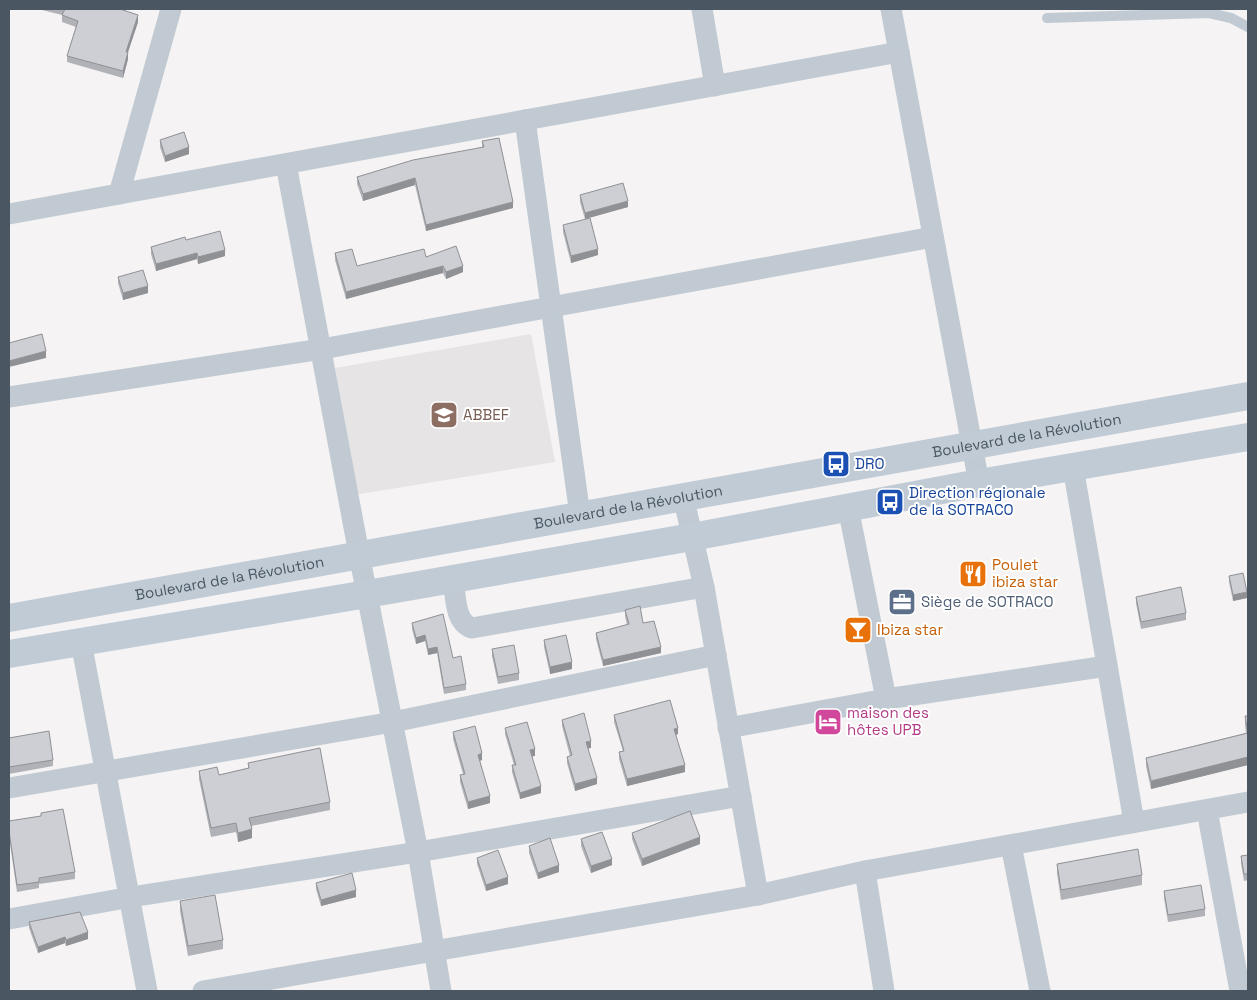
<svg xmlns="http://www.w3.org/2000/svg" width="1257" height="1000" viewBox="0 0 1257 1000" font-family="'Space Grotesk',sans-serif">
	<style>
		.education { fill: #e6e4e5 }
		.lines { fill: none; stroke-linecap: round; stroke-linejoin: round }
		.service { stroke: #c1cad2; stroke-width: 10 }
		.minor { stroke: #c1cad2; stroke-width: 21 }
		.secondary { stroke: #c1cbd6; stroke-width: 28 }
		.wall { fill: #b0b2b7 }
		.shaded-wall { fill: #909195 }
		.building { fill: #cdcfd5; stroke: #909195 }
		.labels { text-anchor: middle; stroke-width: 4; stroke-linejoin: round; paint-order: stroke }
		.education-label { font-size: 15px; fill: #785e54; stroke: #fff; text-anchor: start }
		.street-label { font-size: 15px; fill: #4a5661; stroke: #fff }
		.transit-label { font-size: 15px; fill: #164399; stroke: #fff; text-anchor: start }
		.food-label { font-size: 15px; fill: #c56008; stroke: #fff; text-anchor: start }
		.service-label { font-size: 15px; fill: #4e5e75; stroke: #fff; text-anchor: start }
		.hotel-label { font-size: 15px; fill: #b23c85; stroke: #fff; text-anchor: start }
	</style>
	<rect width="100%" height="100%" fill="#f5f3f3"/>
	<polygon class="education" points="531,334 555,462 354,495 335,368"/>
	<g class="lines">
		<polyline class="service" points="1047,18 1209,13 1231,18 1248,27"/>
		<g class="minor">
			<polyline points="702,9 715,86"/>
			<polyline points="891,9 979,483"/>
			<polyline points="525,120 580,515"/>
			<polyline points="286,164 359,554 418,852 441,991"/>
			<polyline points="119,194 171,9"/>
			<polyline points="9,214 899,52"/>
			<polyline points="9,397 322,349 933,237"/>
			<polyline points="1073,467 1134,822"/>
			<polyline points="683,496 704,587"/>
			<polyline points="848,507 886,699"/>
			<path d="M 453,579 C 456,595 454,622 472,628 L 704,587 L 758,895"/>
			<polyline points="81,642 147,991"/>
			<polyline points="728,728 886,699 1107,666"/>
			<polyline points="9,788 393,722 716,655"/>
			<polyline points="1207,810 1240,991"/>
			<polyline points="1011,845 1040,991"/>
			<polyline points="865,871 884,991"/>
			<polyline points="9,919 131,897 418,852 741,796"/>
			<polyline points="203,991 758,895 865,871 1248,802"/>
		</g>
		<g class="secondary">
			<path id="s1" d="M 9,618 L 1248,396"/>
			<polyline points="9,654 367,594 692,537 979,483 1248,437"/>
		</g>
	</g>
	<g class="wall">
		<polygon points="38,9 120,9 138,22 128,52 128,59 123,78 67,62 67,56 76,27 62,22 62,15"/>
		<polygon points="160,140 189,154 165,162 160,147"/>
		<polygon points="482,141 513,208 426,231 415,185 363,201 357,184 357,177 482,147"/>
		<polygon points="580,195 628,207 585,219 580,202"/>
		<polygon points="563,225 598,255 571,263 563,232"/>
		<polygon points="186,240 225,256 198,264 197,259 156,271 151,254 151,247"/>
		<polygon points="335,253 357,266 426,257 463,272 446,279 443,273 346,299 335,260"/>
		<polygon points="118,277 148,293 123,300 118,283"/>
		<polygon points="1229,576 1247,598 1233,601 1229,582"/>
		<polygon points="1136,597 1186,613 1186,620 1141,629 1136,603"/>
		<polygon points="625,610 643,623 661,653 603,666 596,639 596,633 627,625 625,616"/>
		<polygon points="412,623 453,658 466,684 466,690 444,694 437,653 428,655 425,641 416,644 412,629"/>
		<polygon points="544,640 572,669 550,674 544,647"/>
		<polygon points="492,649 519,673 519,680 498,684 492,656"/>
		<polygon points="614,715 678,734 676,735 685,772 627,786 619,759 619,752 623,751 614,722"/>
		<polygon points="1245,716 1248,716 1248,765 1151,789 1146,766 1146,758 1246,733 1245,724"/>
		<polygon points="562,720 591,748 588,748 597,784 575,791 567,763 567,757 570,756 562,726"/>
		<polygon points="505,728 535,756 532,756 541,793 520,799 512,772 512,765 514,765 505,734"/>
		<polygon points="453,732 482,760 480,761 490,803 468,809 460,782 460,775 463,774 453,739"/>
		<polygon points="9,738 53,760 53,766 9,774"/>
		<polygon points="248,763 330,802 330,810 251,826 252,838 238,842 236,832 211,837 199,779 199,771 219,775 248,768"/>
		<polygon points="41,813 75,872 75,879 39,884 39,888 17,892 9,837 9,821 41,816"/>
		<polygon points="632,833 700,844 642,866 632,839"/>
		<polygon points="581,839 612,865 591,873 581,846"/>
		<polygon points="529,846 559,872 538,879 529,853"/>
		<polygon points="1248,855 1248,880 1244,881 1241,863 1241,856"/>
		<polygon points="477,858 508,884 486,891 477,864"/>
		<polygon points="1057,864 1142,875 1142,885 1061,900 1057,873"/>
		<polygon points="316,883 356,897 321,906 316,889"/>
		<polygon points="1164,891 1205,909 1205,916 1168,922 1164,898"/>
		<polygon points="180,901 223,940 223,949 188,956 180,911"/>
		<polygon points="29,922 88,939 66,946 65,943 38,953 29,928"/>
	</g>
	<g class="shaded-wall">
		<polygon points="138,15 138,22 126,58 126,52"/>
		<polygon points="128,52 128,59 123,78 123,71"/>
		<polygon points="189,147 189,154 165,162 165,156"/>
		<polygon points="415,178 415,185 363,201 363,194"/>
		<polygon points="628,201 628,207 585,219 585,213"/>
		<polygon points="513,202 513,208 426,231 426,225"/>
		<polygon points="598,249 598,255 571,263 571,256"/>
		<polygon points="225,250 225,256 198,264 198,257"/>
		<polygon points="197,253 197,259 156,271 156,264"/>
		<polygon points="443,266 443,273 346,299 346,292"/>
		<polygon points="463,266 463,272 446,279 446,272"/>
		<polygon points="148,286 148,293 123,300 123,293"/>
		<polygon points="46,351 46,358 9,367 9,361"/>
		<polygon points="1247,592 1247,598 1233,601 1233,595"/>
		<polygon points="425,635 425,641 416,644 416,638"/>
		<polygon points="437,647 437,653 428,655 428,649"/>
		<polygon points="661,647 661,653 603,666 603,660"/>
		<polygon points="572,662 572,669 550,674 550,667"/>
		<polygon points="678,728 678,734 674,735 674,729"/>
		<polygon points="591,741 591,748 586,749 586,742"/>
		<polygon points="535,749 535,756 530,757 530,750"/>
		<polygon points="482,753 482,760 478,761 478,755"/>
		<polygon points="1248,757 1248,765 1151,789 1151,781"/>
		<polygon points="685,765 685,772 627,786 627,779"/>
		<polygon points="597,778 597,784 575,791 575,784"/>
		<polygon points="541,786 541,793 520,799 520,793"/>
		<polygon points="490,796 490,803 468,809 468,802"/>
		<polygon points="252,829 252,838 238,842 238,833"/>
		<polygon points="700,837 700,844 642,866 642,859"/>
		<polygon points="612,859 612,865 591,873 591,866"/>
		<polygon points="559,865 559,872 538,879 538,873"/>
		<polygon points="508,877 508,884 486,891 486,885"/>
		<polygon points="356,890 356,897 321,906 321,900"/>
		<polygon points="88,932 88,939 66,946 66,940"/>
		<polygon points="65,937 65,943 38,953 38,947"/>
	</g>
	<g class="building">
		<polygon points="63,9 120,9 138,15 126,52 128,52 123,71 67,56 78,21 62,15 65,9"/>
		<polygon points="184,132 189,147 165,156 160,140"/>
		<polygon points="499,138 513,202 426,225 415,178 363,194 357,177 413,160 484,147 482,141"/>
		<polygon points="623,183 628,201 585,213 580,195"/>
		<polygon points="590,218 598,249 571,256 563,225"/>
		<polygon points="220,231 225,250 198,257 197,253 156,264 151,247 185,237 186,240"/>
		<polygon points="456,246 463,266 446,272 443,266 346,292 335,253 352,249 357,266 424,249 426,257"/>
		<polygon points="143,270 148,286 123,293 118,277"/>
		<polygon points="42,334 46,351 9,361 9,343"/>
		<polygon points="1243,573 1247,592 1233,595 1229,576"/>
		<polygon points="1181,587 1186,613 1141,622 1136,597"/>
		<polygon points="640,606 643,623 654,621 661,647 603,660 596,633 629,624 625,610"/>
		<polygon points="443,614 453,658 461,656 466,684 444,688 437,647 428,649 425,635 416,638 412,623"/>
		<polygon points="566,635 572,662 550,667 544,640"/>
		<polygon points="514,645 519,673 498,677 492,649"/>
		<polygon points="670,700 678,728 674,729 685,765 627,779 619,752 624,751 614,715"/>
		<polygon points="584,713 591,741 586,742 597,778 575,784 567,757 572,755 562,720"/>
		<polygon points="1245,716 1248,716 1248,757 1151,781 1146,758 1248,733"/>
		<polygon points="527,722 535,749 530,750 541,786 520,793 512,765 516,765 505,728"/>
		<polygon points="475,726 482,753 478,755 490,796 468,802 460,775 465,774 453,732"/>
		<polygon points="49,731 53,760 9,767 9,738"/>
		<polygon points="320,748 330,802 249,818 252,829 238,833 236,823 211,828 199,771 217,767 219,775 249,768 248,763"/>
		<polygon points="63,809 75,872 39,878 39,882 17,885 9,831 9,821 41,816 41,813"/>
		<polygon points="690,811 700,837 642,859 632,833"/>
		<polygon points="602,832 612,859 591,866 581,839"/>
		<polygon points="550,838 559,865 538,873 529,846"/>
		<polygon points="1138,849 1142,875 1061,890 1057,864"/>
		<polygon points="498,850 508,877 486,885 477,858"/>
		<polygon points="1248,855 1248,874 1244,874 1241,856"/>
		<polygon points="352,873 356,890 321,900 316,883"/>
		<polygon points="1201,885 1205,909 1168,915 1164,891"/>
		<polygon points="215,895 223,940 188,946 180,901"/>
		<polygon points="80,912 88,932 66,940 65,937 38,947 29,922"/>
	</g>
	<defs>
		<symbol id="school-square" viewBox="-11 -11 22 22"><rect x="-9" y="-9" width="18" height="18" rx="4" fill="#8d6e63" stroke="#fff"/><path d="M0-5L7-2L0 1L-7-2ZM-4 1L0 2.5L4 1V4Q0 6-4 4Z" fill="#fff"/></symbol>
		<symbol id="bus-square" viewBox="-11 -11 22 22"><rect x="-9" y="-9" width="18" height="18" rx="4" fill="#1a4fb4" stroke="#fff"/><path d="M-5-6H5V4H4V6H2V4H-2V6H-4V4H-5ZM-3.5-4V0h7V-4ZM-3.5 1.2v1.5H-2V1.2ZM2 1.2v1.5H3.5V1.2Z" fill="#fff"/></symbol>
		<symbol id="restaurant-square" viewBox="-11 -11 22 22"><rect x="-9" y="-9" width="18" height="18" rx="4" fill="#e8710a" stroke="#fff"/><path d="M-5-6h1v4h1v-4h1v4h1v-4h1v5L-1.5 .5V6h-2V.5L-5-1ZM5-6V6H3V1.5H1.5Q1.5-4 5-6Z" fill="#fff"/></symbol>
		<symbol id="office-square" viewBox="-11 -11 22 22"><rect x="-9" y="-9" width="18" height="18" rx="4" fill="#5c6f8a" stroke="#fff"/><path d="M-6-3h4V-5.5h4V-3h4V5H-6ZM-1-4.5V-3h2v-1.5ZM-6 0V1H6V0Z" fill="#fff"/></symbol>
		<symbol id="bar-square" viewBox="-11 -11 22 22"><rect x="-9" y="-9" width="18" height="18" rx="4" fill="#e8710a" stroke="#fff"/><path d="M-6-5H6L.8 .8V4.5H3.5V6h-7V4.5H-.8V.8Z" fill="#fff"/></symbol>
		<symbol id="hotel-square" viewBox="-11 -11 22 22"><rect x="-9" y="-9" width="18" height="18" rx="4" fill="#d1479c" stroke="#fff"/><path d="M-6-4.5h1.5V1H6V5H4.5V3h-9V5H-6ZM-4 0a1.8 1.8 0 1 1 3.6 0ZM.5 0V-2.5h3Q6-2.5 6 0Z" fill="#fff"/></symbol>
	</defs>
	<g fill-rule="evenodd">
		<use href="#school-square" x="428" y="399" width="32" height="32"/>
		<use href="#bus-square" x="820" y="448" width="32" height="32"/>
		<use href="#bus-square" x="874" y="486" width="32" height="32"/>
		<use href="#restaurant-square" x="957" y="558" width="32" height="32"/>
		<use href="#office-square" x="886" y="586" width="32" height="32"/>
		<use href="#bar-square" x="842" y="614" width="32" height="32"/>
		<use href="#hotel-square" x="812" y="706" width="32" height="32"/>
	</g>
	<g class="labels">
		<g class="education-label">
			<text x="463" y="420">ABBEF</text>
		</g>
		<g class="street-label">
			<text dy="5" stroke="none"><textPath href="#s1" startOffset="1034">Boulevard de la Révolution</textPath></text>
			<text dy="5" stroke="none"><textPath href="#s1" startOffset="629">Boulevard de la Révolution</textPath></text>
			<text dy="5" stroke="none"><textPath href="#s1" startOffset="224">Boulevard de la Révolution</textPath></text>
		</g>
		<g class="transit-label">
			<text x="855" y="469">DRO</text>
			<text x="909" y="498">Direction régionale<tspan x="909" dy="17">de la SOTRACO</tspan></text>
		</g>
		<g class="food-label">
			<text x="992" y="570">Poulet<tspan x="992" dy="17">ibiza star</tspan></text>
			<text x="877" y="635">Ibiza star</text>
		</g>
		<g class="service-label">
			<text x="921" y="607">Siège de SOTRACO</text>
		</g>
		<g class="hotel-label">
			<text x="847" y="718">maison des<tspan x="847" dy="17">hôtes UPB</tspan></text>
		</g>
	</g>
	<rect width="1257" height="1000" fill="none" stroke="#4a5661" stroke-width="20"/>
</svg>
